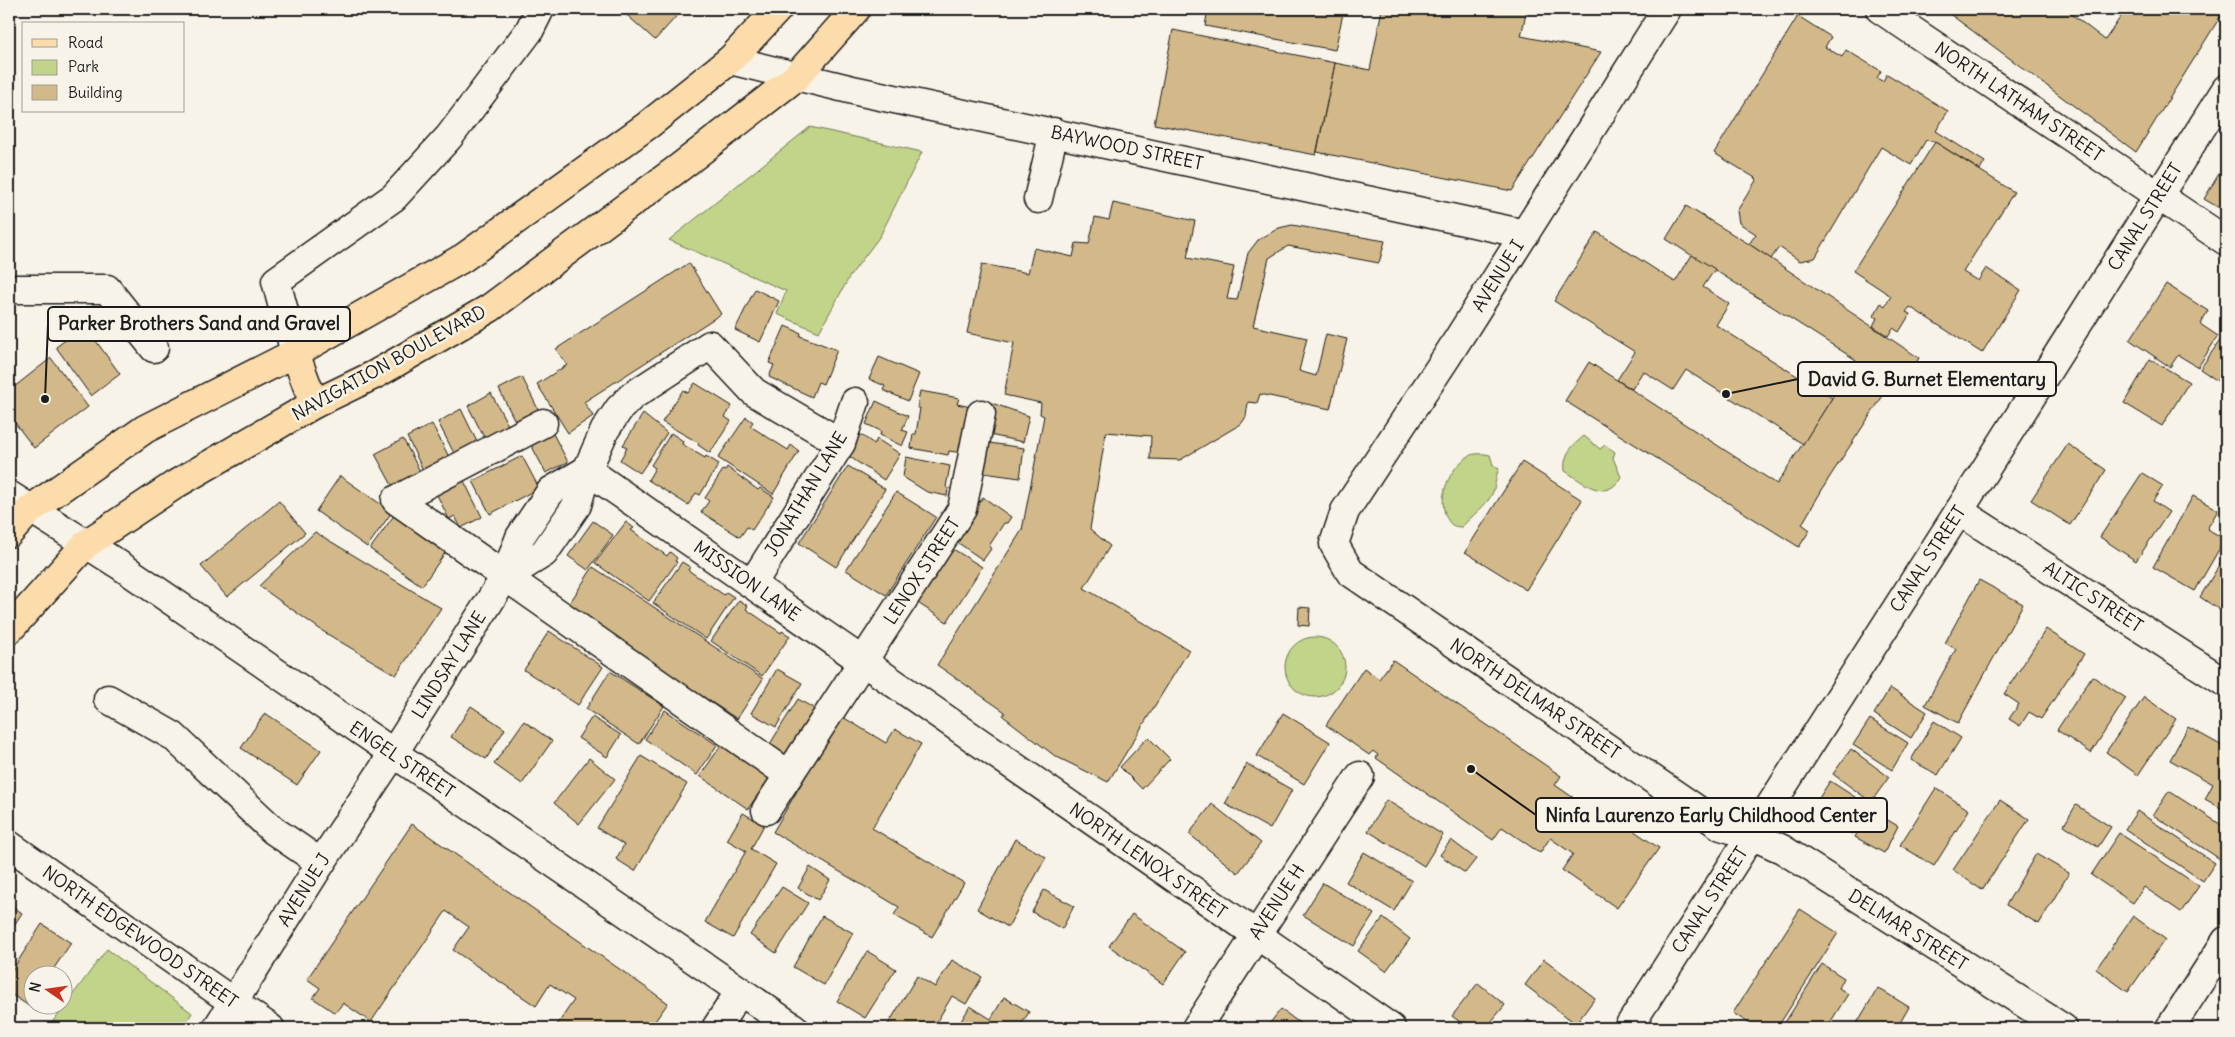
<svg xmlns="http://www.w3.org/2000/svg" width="2235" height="1037" viewBox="0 0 2235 1037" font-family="Delius,sans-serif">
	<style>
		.green { fill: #c2d489; stroke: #6f7852 }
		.building { fill: #d3b989; stroke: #1c1c1c }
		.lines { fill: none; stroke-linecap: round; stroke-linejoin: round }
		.minor-casing { stroke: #1c1c1c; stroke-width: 31 }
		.major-casing { stroke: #1c1c1c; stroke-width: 31 }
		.minor { stroke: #f7f3e8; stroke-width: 28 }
		.major { stroke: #fddcac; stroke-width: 28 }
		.labels { text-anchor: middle; stroke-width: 5; stroke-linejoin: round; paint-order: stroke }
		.street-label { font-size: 18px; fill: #1c1c1c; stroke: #f7f3e8 }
		.leader { fill: none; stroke: #1c1c1c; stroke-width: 2 }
		.callout-dot { fill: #1c1c1c; stroke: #f7f3e8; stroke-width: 2 }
		.callout { fill: #f7f3e8; stroke: #1c1c1c; stroke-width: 2 }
		.callout-label { font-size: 19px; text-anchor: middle; font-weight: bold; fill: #1c1c1c }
	</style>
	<rect width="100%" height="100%" fill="#f7f3e8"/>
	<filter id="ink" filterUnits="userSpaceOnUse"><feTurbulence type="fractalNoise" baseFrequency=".02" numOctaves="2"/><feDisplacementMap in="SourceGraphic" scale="10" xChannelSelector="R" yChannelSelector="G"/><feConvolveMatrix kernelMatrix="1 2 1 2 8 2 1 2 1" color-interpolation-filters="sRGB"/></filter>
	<g filter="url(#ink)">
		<g class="green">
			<polygon points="810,127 922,152 880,236 850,276 819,332 777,314 786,291 669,240"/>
			<path d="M 1584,436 L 1600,449 L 1605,445 L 1615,452 L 1613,458 L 1621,477 C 1606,504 1583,482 1565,471 C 1563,454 1572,446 1584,436 Z"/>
			<path d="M 1485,454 L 1490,455 L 1493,465 L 1499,469 C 1495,477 1496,484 1493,492 C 1488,505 1471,516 1462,527 C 1454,527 1450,525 1447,518 C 1436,498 1450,467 1469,456 C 1473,453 1480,454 1485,454 Z"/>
			<circle cx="1315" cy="667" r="30"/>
			<polygon points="107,949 192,1013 182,1028 48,1028"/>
		</g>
		<g class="building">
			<polygon points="620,9 683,9 655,40"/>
			<polygon points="1208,9 1344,9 1335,50 1205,26"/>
			<polygon points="1382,9 1527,9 1521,36 1601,52 1512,191 1317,152 1335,63 1370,70"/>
			<polygon points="1943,9 2072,9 2070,13 2105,40 2126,9 2225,9 2136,152"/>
			<polygon points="1798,16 1831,37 1825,47 1842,57 1846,50 1881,71 1877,78 1880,80 1883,81 1887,74 1948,111 1936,131 1985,162 1980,170 1935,142 1926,140 1911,165 1881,147 1815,258 1800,261 1779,247 1771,259 1749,244 1756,234 1739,223 1737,211 1757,179 1714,153"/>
			<polygon points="1173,30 1335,63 1316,155 1154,124"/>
			<polygon points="1935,142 2014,192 1963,272 1978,281 1986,268 2021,290 1982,353 1910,307 1906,312 1910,314 1899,332 1893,328 1888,336 1873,326 1877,318 1874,316 1878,308 1881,303 1885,306 1891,296 1853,271"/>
			<polygon points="2226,162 2226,212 2204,199"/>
			<polygon points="1113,203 1195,221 1187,258 1234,267 1227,299 1237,300 1248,253 1258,240 1279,228 1292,225 1385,241 1379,263 1288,246 1269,258 1253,326 1307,338 1299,371 1316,376 1326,334 1347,339 1330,409 1260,394 1257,403 1248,402 1246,417 1241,424 1180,460 1150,459 1151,436 1106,432 1090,529 1110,546 1084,588 1189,650 1108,782 1055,756 1003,716 1005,712 937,665 1022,530 1044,416 1040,414 1041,403 1004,395 1014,343 967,333 982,264 1028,273 1034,248 1073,257 1076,243 1089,244 1095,217 1109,220"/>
			<polygon points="1686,206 1749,244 1919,358 1899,390 1890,385 1829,478 1802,524 1810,530 1799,547 1565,401 1589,362 1777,484 1856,360 1666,239"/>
			<polygon points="1597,232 1675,282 1692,255 1715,269 1703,287 1729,304 1716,325 1832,398 1803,444 1686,370 1673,390 1643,371 1632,389 1617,380 1635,352 1554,301"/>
			<polygon points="689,263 721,314 584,402 593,416 568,433 537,384 567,365 556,349"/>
			<polygon points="2166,284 2208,311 2200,324 2218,336 2198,367 2178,355 2170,367 2130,340"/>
			<polygon points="755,289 779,301 760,342 735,330"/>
			<polygon points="85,326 120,374 91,396 56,347"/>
			<polygon points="785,326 801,333 800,336 837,350 823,384 818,382 812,397 769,377 774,365 769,363"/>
			<polygon points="2226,332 2226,384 2225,386 2200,369"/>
			<polygon points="879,357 919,374 908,401 883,390 885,386 869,379"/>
			<polygon points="51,358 88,407 34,448 9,415 9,391"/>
			<polygon points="2150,359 2189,382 2162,426 2124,403"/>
			<polygon points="522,377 539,411 516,423 499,389"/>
			<polygon points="695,383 732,406 725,417 731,421 710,453 698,445 699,443 662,422 683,390 688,393"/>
			<polygon points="920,391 959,398 957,404 971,407 963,453 949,451 948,455 911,448 913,434 916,434 920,408 917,408"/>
			<polygon points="491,393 509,427 485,439 468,406"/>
			<polygon points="983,400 1029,416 1023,442 980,433"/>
			<polygon points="876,401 908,416 902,430 908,432 902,446 880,435 881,431 866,424"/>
			<polygon points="461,409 478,444 455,455 438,422"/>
			<polygon points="643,414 667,433 640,473 620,460 627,448 623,445"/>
			<polygon points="746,417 753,422 750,426 788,450 791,445 799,451 773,494 718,458"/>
			<polygon points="432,424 450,459 424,472 407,437"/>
			<polygon points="551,430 568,462 546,473 529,441"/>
			<polygon points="671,433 683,441 682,444 705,458 706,456 719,464 700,495 696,493 688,505 648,480 655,468 651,465"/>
			<polygon points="860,434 874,444 877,439 900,454 884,480 847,455"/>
			<polygon points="403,439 421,473 393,487 375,454"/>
			<polygon points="989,443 1024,448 1020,478 984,473"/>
			<polygon points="2068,444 2106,470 2070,525 2031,500"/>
			<polygon points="522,456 539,488 490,514 473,481"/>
			<polygon points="906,457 950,466 946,487 948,488 947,496 927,492 903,477"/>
			<polygon points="1522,462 1582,500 1526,590 1465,552"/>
			<polygon points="848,466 885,489 836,567 799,543"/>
			<polygon points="727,467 758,490 760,488 774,497 752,530 747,527 740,537 701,512 709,501 705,498 723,470 725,471"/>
			<polygon points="460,473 482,517 461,528 455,516 449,519 433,487"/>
			<polygon points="2142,473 2163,486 2153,501 2169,512 2136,561 2100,537"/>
			<polygon points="340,476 392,512 367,547 316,511"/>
			<polygon points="896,492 936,517 886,595 846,570"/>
			<polygon points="2193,496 2218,510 2207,529 2225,539 2195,591 2153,567"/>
			<polygon points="983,497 1011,517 1007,523 1004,523 989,546 991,549 983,560 954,540"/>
			<polygon points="279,501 305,533 227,597 201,566"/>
			<polygon points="395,514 447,550 422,586 370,549"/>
			<polygon points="593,521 613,535 588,570 568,556"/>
			<polygon points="626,522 634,528 631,530 667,556 670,552 677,558 675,561 677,562 649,601 595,563"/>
			<polygon points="315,532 441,608 396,675 324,632 259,586"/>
			<polygon points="945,544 982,567 947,622 910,598"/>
			<polygon points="2226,554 2226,614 2200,597"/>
			<polygon points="682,562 690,567 688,570 724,595 726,592 734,597 706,639 653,603"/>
			<polygon points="593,567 763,679 737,719 567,607"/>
			<polygon points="1979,580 2023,604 1958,723 1925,705 1956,649 1945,643"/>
			<polygon points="739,600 748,606 746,609 781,633 782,631 790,636 762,676 711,641"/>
			<polygon points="1299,607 1310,608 1309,626 1298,625"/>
			<polygon points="2046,629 2084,654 2041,719 2029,712 2020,726 2009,719 2019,704 2004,694"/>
			<polygon points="549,631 603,667 578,705 524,670"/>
			<polygon points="1393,660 1561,776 1555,785 1604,819 1608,813 1659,848 1617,908 1562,870 1573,854 1550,838 1540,853 1502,827 1493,840 1376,758 1378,755 1373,751 1369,755 1326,725 1364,668 1379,679"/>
			<polygon points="777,669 802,683 776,727 751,713"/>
			<polygon points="610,671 664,706 639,744 586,709"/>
			<polygon points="2092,676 2126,698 2091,753 2057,730"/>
			<polygon points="1890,688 1927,712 1911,738 1874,714"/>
			<polygon points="2144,697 2176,719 2138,775 2106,752"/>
			<polygon points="798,699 818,711 785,765 765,752"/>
			<polygon points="471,706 505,729 486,759 451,737"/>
			<polygon points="665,710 717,745 697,775 645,739"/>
			<polygon points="265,713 321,750 297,785 241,748"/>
			<polygon points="1283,713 1330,742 1304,784 1257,756"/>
			<polygon points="841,716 886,743 895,729 921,744 872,828 964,883 932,937 894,915 899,907 773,832"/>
			<polygon points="592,717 621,735 607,757 578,738"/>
			<polygon points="1870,719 1908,743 1892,770 1853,745"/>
			<polygon points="524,721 552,741 522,784 494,764"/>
			<polygon points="1934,721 1961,738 1938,775 1911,760"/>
			<polygon points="2188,727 2226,748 2226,811 2205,799 2213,784 2170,760"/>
			<polygon points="1148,737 1170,759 1142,789 1120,767"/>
			<polygon points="722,744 770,777 748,809 700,776"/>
			<polygon points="1851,749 1889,777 1871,802 1833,774"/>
			<polygon points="641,756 687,784 635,871 616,859 624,845 597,828"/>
			<polygon points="589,758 615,779 579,824 554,803"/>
			<polygon points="1247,764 1292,790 1270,829 1225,804"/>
			<polygon points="1830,781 1869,806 1852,834 1812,809"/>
			<polygon points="1936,788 1969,810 1934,866 1900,845"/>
			<polygon points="2169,791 2226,828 2226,855 2223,861 2153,815"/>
			<polygon points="1386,800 1443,835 1424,866 1368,831"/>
			<polygon points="2000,800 2029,819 1982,890 1953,870"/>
			<polygon points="1212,804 1261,843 1238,873 1189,834"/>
			<polygon points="2076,805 2111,827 2098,847 2064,825"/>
			<polygon points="1870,810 1898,826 1884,853 1855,837"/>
			<polygon points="2137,811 2215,863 2203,881 2125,829"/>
			<polygon points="743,813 764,825 751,849 776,864 733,938 705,922 746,851 727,840"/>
			<polygon points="412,824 668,1003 650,1028 555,1028 574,1000 550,984 536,1006 453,950 469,927 446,911 371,1022 343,1003 335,1013 313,998 320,988 307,979"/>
			<polygon points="2119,833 2199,886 2181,912 2144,887 2133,903 2091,875"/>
			<polygon points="1015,839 1046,857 1008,927 977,909"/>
			<polygon points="1451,840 1476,859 1465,873 1440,855"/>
			<polygon points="1364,852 1412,881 1394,911 1346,882"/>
			<polygon points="2036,854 2069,873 2039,924 2006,905"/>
			<polygon points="810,867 830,880 818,900 798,888"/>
			<polygon points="1323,883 1374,914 1354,946 1303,915"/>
			<polygon points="782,887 808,903 776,953 750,935"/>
			<polygon points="1044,890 1074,906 1062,929 1032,912"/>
			<polygon points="9,904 22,913 9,933"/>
			<polygon points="1800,909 1838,933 1777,1028 1756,1028 1733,1013"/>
			<polygon points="1132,914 1185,952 1163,984 1109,946"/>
			<polygon points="822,916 853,933 824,985 793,967"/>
			<polygon points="2133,916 2165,939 2128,992 2096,969"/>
			<polygon points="1383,918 1410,939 1386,971 1358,951"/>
			<polygon points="42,924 71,943 50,974 32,974 32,1002 29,1006 9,993 9,975"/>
			<polygon points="867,951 896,969 865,1018 837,1001"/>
			<polygon points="1544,959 1595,998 1576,1024 1525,985"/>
			<polygon points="952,960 982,977 966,1004 952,996 933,1028 886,1028 917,976 935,987"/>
			<polygon points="1822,964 1844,978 1839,988 1848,994 1828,1026 1832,1028 1791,1028 1784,1024"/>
			<polygon points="1478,983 1505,1005 1486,1028 1468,1028 1452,1016"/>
			<polygon points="1878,988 1909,1007 1897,1028 1854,1028"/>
			<polygon points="1004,997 1029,1012 1019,1028 957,1028 970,1006 991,1019"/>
			<polygon points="1281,1009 1306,1028 1266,1028"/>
			<polygon points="1528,1020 1540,1028 1522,1028"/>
			<polygon points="1729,1023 1738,1028 1726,1028"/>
		</g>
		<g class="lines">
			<defs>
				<g id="minor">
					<polyline points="1667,9 1446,358 1345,511 1334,544 1350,572 1721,826 1751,835 1782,849 2063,1028"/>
					<polyline points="1880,9 2226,241"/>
					<polyline points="730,60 857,91 1525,234"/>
					<polyline points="1038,199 1054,132"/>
					<polyline points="9,289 107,289 154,348"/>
					<polyline points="295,353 276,281 394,197 449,137 529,31 540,9"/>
					<polyline points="543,423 396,500 789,775"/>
					<polyline points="587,470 1391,1028"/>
					<polyline points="9,495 121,566 794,1028"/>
					<polyline points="1959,511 2226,683"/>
					<polyline points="505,577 544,553 577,505 587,470 605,430 619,409 632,396 710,345 754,392 841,443"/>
					<polyline points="752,584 841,443 855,402"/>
					<polyline points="108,699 173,736 273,830 321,863"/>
					<polyline points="766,810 962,509 981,414"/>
					<polyline points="9,845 270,1028"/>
					<polyline points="217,1028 321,863 393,754 505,577 520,537 551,491 587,470"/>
					<polyline points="716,1028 740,991"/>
					<polyline points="1196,1028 1360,776"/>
					<polyline points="1628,1028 1959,511 2226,89"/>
					<polyline points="2170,1028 2226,941"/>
				</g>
				<g id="major">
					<polyline points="295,353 314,404"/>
					<polyline points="9,533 31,509 145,429 295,353 463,258 648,125 730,60 778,9"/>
					<polyline points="9,630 86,544 176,484 314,404 376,374 490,308 680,167 796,77 856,9"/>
				</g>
			</defs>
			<use href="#minor" class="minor-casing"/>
			<use href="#major" class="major-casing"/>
			<use href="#minor" class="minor"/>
			<use href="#major" class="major"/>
		</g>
	</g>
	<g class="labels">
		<g class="street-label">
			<text transform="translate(2019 102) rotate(34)" y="6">NORTH LATHAM STREET</text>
			<text transform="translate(1127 148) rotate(12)" y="6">BAYWOOD STREET</text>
			<text transform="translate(2145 217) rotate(-58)" y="6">CANAL STREET</text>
			<text transform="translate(1498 276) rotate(-58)" y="6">AVENUE I</text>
			<text transform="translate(389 363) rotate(-29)" y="6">NAVIGATION BOULEVARD</text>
			<text transform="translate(806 494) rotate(-59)" y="6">JONATHAN LANE</text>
			<text transform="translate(1928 559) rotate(-57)" y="6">CANAL STREET</text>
			<text transform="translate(922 571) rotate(-57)" y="6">LENOX STREET</text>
			<text transform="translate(747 581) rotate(35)" y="6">MISSION LANE</text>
			<text transform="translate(2093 597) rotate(33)" y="6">ALTIC STREET</text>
			<text transform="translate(449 665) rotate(-58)" y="6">LINDSAY LANE</text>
			<text transform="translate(1535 699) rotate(34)" y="6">NORTH DELMAR STREET</text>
			<text transform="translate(402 760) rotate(34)" y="6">ENGEL STREET</text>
			<text transform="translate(1148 861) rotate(35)" y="6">NORTH LENOX STREET</text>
			<text transform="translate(304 890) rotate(-58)" y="6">AVENUE J</text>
			<text transform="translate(1710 900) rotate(-57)" y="6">CANAL STREET</text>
			<text transform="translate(1277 902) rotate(-57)" y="6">AVENUE H</text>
			<text transform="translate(1908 930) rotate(32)" y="6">DELMAR STREET</text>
			<text transform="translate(140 937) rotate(35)" y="6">NORTH EDGEWOOD STREET</text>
		</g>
	</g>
	<path class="leader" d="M45 399L48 324M1726 394L1798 379M1471 769L1536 815"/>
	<g class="callout-dot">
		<circle cx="45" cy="399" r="5"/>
		<circle cx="1726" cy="394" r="5"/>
		<circle cx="1471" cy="769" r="5"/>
	</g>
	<g class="callout">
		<rect x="48" y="307" width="302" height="34" rx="5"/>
		<rect x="1798" y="362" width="258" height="34" rx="5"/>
		<rect x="1536" y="798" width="351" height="34" rx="5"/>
	</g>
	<g class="callout-label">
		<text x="199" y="330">Parker Brothers Sand and Gravel</text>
		<text x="1927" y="386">David G. Burnet Elementary</text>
		<text x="1711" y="822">Ninfa Laurenzo Early Childhood Center</text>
	</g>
	<rect width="2235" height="1037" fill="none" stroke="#f7f3e8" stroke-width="30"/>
	<rect x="15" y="15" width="2205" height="1007" fill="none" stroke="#1c1c1c" stroke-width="2" filter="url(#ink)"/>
	<rect x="22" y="22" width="162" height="90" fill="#f7f3e8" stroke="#9f9d96"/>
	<rect x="32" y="39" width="25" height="8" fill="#fddcac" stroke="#9f9d96"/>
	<text x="68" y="48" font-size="15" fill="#1c1c1c">Road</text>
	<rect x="32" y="60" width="25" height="15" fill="#c2d489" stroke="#9f9d96"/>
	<text x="68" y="72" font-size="15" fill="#1c1c1c">Park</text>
	<rect x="32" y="85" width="25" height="15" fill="#d3b989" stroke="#9f9d96"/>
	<text x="68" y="98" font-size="15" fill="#1c1c1c">Building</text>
	<g transform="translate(48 990) rotate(283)"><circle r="24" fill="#f7f3e8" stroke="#9f9d96"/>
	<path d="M0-4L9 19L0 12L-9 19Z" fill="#c8321e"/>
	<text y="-8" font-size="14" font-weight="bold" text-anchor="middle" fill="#1c1c1c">N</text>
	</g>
</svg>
